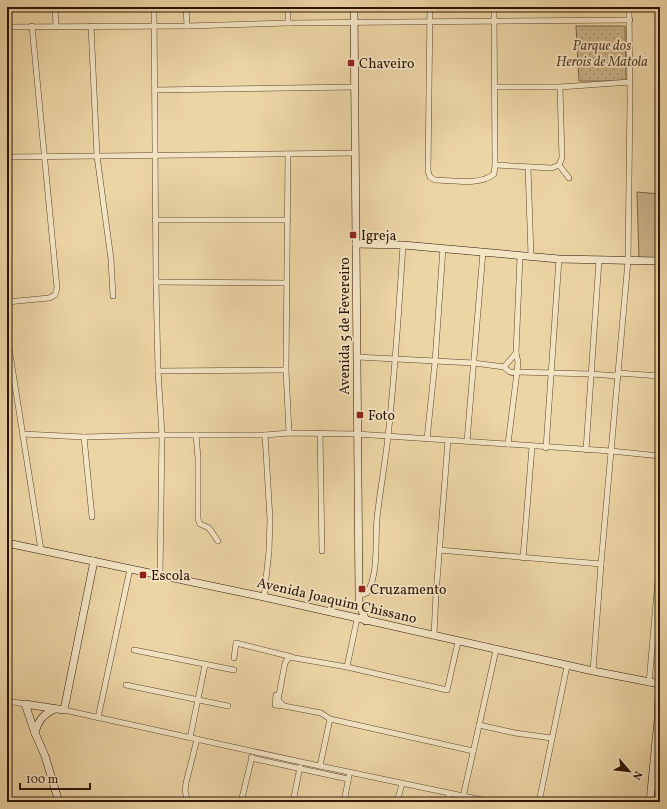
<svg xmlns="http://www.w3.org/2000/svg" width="667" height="809" viewBox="0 0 667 809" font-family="Vollkorn,serif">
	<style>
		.grass { fill: #cbb48a; stroke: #7c6447 }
		.park { fill: url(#park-dots); stroke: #7c6447 }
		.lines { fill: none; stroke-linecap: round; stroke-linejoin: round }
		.stream { stroke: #786044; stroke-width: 1.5 }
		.street-casing { stroke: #5c442c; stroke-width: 6 }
		.secondary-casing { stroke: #2c1404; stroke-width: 8 }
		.street { stroke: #f3e4c4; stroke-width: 5 }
		.secondary { stroke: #f3e4c4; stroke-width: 7 }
		.poi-dot { fill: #8f2418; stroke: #f3e4c4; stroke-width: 1.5 }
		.labels { text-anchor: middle; stroke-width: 3.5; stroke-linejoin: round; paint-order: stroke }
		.park-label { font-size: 14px; font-style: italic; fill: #5c442c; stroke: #f3e4c4 }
		.poi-label { font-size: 14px; fill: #2c1404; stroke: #f3e4c4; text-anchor: start }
		.street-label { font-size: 14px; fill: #2c1404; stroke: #f3e4c4 }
	</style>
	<defs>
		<pattern id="park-dots" width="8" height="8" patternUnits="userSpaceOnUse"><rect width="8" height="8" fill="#cbb48a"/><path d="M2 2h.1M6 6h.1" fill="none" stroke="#ae9a75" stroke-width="1.8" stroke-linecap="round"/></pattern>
	</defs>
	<rect width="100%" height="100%" fill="#ecd5a5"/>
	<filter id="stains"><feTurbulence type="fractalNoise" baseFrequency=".005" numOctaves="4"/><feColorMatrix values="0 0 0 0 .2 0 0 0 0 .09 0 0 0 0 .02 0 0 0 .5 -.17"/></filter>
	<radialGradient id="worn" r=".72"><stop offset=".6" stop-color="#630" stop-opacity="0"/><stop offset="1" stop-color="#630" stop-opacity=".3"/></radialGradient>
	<polygon class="grass" points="637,192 660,194 660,259 639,259"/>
	<polygon class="park" points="576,26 625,26 626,81 579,81"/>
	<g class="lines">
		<polyline class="stream" points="122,802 125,801 129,802"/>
		<defs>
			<g id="street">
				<polyline points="55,7 56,26"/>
				<polyline points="154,7 156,282 158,371 162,435 160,575"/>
				<polyline points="186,7 187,26"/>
				<polyline points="288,7 288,23"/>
				<path d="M 430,7 L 428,171 L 430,177 L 435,180 C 453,180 480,186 494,174 L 495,165 L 494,7"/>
				<polyline points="91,26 97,156 111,259 113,296"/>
				<polyline points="7,27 187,26 288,23 630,20"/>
				<polyline points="495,87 560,87 630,82"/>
				<polyline points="155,90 355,87"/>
				<polyline points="288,154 286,370 289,433"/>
				<polyline points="7,157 356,153"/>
				<polyline points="495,165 552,168 559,165 562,158 560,87"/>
				<polyline points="559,165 569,178"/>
				<polyline points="528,167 531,256"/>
				<polyline points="155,220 288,220"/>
				<polyline points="156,282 287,283"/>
				<polyline points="7,302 49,298 55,295 57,288 32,26"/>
				<polyline points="7,335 41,550"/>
				<polyline points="357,357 474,363 504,367 516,353"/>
				<path d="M 504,367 C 508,371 511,374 517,372 L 591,374 L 618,376"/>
				<polyline points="158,371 286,370"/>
				<polyline points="618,373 660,376"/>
				<polyline points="320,433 322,551"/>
				<polyline points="23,434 84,437 162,435 265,435 289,433 357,434 611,451 660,456"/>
				<polyline points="196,435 198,458 198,519 200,524 209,528 218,541"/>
				<polyline points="84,437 92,517"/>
				<polyline points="427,439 435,362 443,248"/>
				<polyline points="467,441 483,252"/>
				<polyline points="508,444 517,372 518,362 516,353 520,256"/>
				<polyline points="546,448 559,259"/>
				<polyline points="586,450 599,260"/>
				<polyline points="439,550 601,564"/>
				<polyline points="523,558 532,447"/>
				<path d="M 359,596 L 367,593 C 379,573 375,541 377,518 C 380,491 385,464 388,437 C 395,373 399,309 403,245"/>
				<polyline points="264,597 269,551 270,519 265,435"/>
				<polyline points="434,635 436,594 448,440"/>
				<polyline points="458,642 447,690 347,667 289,657 285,663 278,700 284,706 321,713 330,719 473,751"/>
				<polyline points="134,650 234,670"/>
				<polyline points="234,658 236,643 292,657"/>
				<polyline points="347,667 357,619"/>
				<polyline points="593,671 601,564 628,261 630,100 629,7"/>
				<polyline points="649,683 660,557"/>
				<polyline points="126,685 228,706"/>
				<polyline points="276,695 275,705 283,706"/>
				<polyline points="7,701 25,704"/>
				<polyline points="64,710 301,762 492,802"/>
				<polyline points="98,718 130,569"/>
				<polyline points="479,725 515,733 552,738"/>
				<polyline points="190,738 205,665"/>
				<polyline points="251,758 348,779"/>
				<polyline points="320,766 330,719"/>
				<polyline points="463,797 496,650"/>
				<polyline points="188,802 185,791 186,783 197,739"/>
				<polyline points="241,802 252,757"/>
				<polyline points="293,802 300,767"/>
				<polyline points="344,802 349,776"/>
				<polyline points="397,802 402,784"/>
				<polyline points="448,802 449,794"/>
				<polyline points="539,802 567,666"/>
			</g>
			<g id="secondary">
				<polyline points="354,7 359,596 359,603 366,621"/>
				<polyline points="356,244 403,245 559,259 660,261"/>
				<polyline points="7,543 264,597 593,671 660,684"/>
				<path d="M 35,733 C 38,721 43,714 55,709"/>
				<polyline points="59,802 45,756 35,733 25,704 64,710 94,561"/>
				<polyline points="650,802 658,720 659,694 660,691"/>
			</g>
		</defs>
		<use href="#street" class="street-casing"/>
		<use href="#secondary" class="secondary-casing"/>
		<use href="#street" class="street"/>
		<use href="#secondary" class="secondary"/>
	</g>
	<g class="poi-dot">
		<rect x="347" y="59" width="8" height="8" rx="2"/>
		<rect x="349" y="231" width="8" height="8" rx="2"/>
		<rect x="356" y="411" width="8" height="8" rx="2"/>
		<rect x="139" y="571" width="8" height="8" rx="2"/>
		<rect x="358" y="585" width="8" height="8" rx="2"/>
	</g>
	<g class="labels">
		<g class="park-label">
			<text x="602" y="50">Parque dos<tspan x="602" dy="16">Herois de Matola</tspan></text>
		</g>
		<g class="poi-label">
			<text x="359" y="68">Chaveiro</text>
			<text x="361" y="240">Igreja</text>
			<text x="368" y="420">Foto</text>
			<text x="151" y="580">Escola</text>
			<text x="370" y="594">Cruzamento</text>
		</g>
		<g class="street-label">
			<text transform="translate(344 326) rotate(-90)" y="5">Avenida 5 de Fevereiro</text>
			<text transform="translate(337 600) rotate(13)" y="5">Avenida Joaquim Chissano</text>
		</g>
	</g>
	<rect width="667" height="809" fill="none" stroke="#ecd5a5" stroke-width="24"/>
	<rect x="8" y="8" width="651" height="793" fill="none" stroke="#2c1404" stroke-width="2"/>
	<rect x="12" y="12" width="643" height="785" fill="none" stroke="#2c1404"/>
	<g transform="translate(629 771) rotate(118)" stroke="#f3e4c4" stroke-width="3" paint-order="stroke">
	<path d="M0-3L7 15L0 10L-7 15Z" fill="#2c1404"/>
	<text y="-6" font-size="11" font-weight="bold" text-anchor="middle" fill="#2c1404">N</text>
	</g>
	<path d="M20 783v6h70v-6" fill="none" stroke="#2c1404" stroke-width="2"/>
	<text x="26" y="783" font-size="12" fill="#2c1404" stroke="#f3e4c4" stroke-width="3" paint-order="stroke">100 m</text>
	<rect width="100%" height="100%" filter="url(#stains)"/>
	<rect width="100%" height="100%" fill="url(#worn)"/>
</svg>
